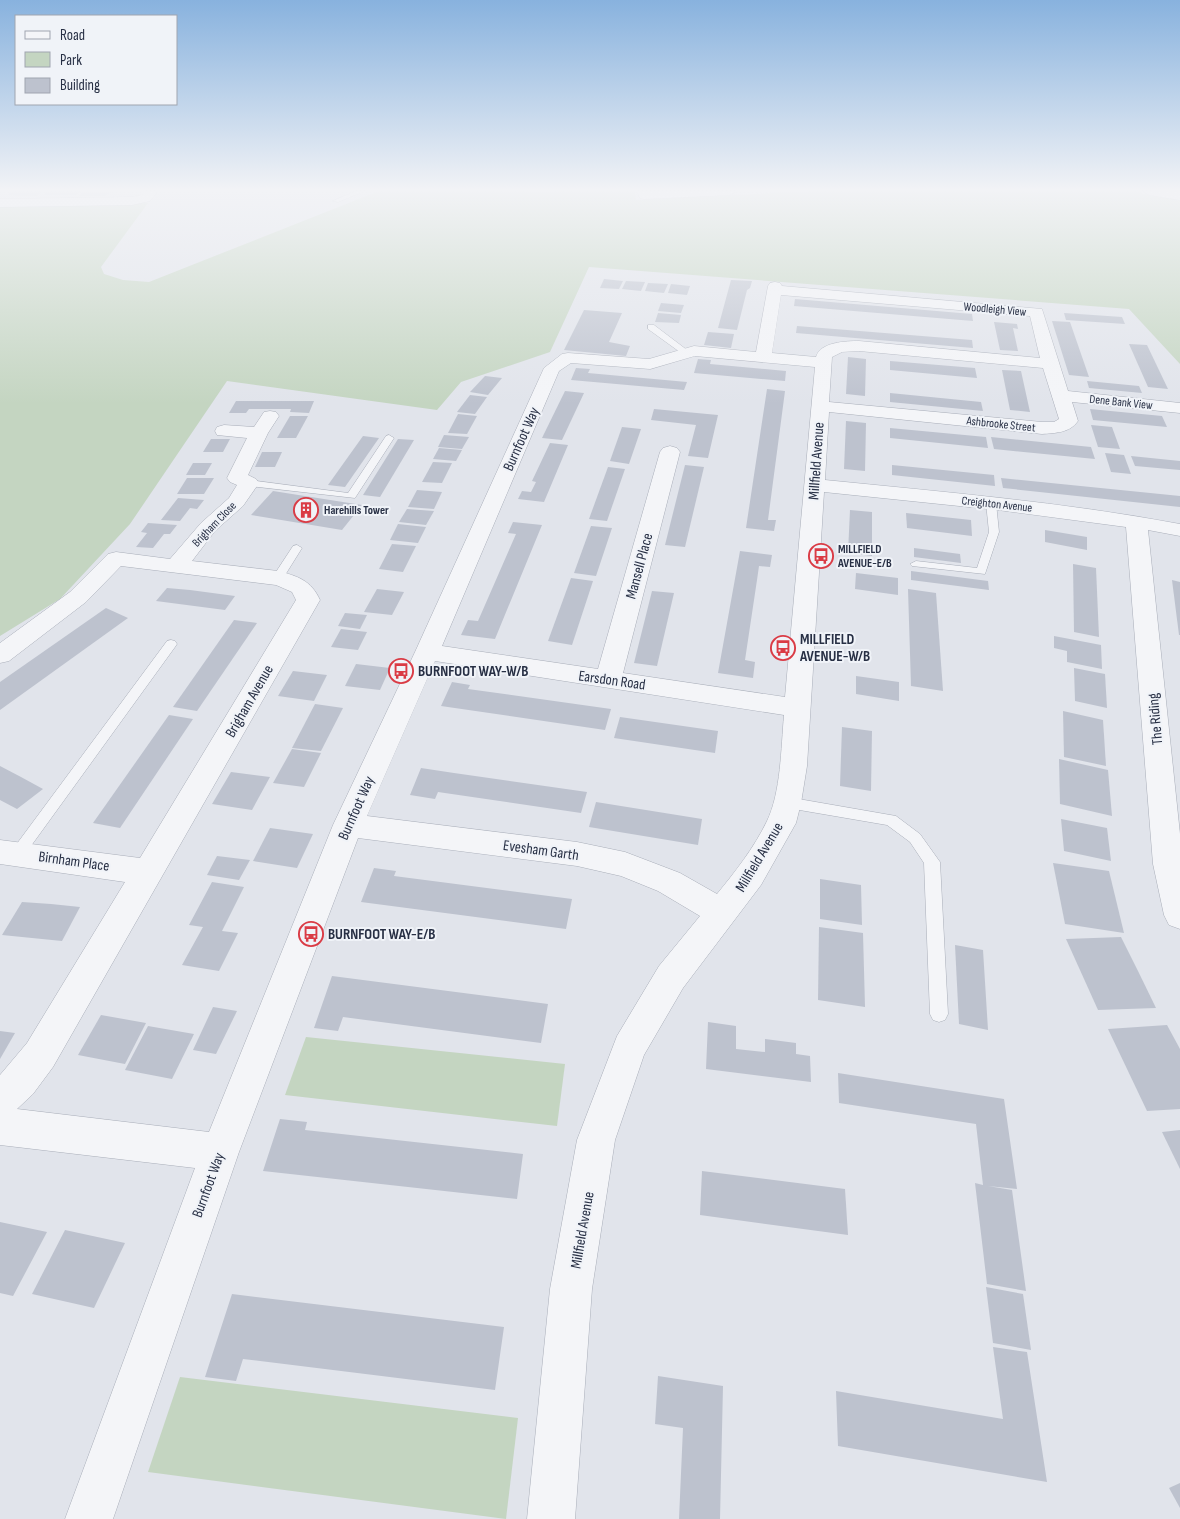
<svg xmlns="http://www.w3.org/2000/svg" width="1180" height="1519" viewBox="0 0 1180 1519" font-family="'Sofia Sans Condensed',sans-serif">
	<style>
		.green { fill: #c4d5c1 }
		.building { fill: #bdc2ce }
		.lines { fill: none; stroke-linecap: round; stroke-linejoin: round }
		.service-casing { stroke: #a9aeb9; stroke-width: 1 }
		.minor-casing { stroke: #a9aeb9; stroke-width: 1 }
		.service { fill: #f4f5f8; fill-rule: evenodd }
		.minor { fill: #f4f5f8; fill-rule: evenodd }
		.labels { text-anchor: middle; stroke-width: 4; stroke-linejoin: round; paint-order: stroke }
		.far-street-label { font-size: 12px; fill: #272f44; stroke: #f0f3f8 }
		.far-poi-label { font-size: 12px; font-weight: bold; fill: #272f44; stroke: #f0f3f8; text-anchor: start }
		.street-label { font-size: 15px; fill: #272f44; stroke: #f0f3f8 }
		.poi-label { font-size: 15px; font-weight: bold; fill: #272f44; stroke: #f0f3f8; text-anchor: start }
	</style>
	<rect width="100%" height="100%" fill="#e1e4eb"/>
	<g class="green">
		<polygon points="379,191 526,191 555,193 553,191 635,191 636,200 810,191 1140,191 1143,194 1180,197 1180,364 1129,309 589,267 550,352 461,382 437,410 227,381 130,524 60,599 0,636 0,205 148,203 101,267 104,274 123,280 149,282"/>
		<polygon points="306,1037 565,1064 557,1126 285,1095"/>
		<polygon points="180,1377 518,1418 506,1519 148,1472"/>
	</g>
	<g class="building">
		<polygon points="13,191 43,191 37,196 8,195"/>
		<polygon points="48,191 81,191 76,195 43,195"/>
		<polygon points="85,191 98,192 111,192 105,196 79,196"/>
		<polygon points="604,279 623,281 619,289 600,288"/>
		<polygon points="731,280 752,281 750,288 747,290 737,330 718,328"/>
		<polygon points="626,281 645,282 641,291 622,289"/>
		<polygon points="648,283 668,284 664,293 645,291"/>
		<polygon points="671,284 690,286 687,295 668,293"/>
		<polygon points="795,299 972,314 973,321 794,306"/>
		<polygon points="661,303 684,305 681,313 658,311"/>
		<polygon points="584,310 622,313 609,342 630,346 626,356 564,350"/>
		<polygon points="658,313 681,315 679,323 655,322"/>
		<polygon points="1064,313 1122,317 1125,324 1066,320"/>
		<polygon points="1052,321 1070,322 1089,377 1069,375"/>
		<polygon points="994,322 1017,324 1018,329 1013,328 1018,351 1000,350"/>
		<polygon points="797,326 972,340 973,348 796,333"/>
		<polygon points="708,332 734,334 731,348 704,345"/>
		<polygon points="1129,344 1147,345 1168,389 1148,387"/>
		<polygon points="848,357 866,359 865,396 846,394"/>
		<polygon points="698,359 711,360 710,364 786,371 785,381 694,373"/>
		<polygon points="890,361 975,368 977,378 890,370"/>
		<polygon points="576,368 590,369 588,373 687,382 684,390 571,380"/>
		<polygon points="1002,370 1021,371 1030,412 1010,410"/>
		<polygon points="485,376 502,378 488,395 470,392"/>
		<polygon points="1087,381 1139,386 1142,393 1089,388"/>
		<polygon points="767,389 785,391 768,520 776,520 774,531 746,528"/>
		<polygon points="565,391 584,393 562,440 542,438"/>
		<polygon points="890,393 981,402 983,411 890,402"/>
		<polygon points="470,395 487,397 475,414 457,412"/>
		<polygon points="236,401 314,401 309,413 290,412 291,409 249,409 246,413 229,413"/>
		<polygon points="654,409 718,415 708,458 688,456 696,425 651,420"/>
		<polygon points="1090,409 1162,416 1167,427 1093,420"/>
		<polygon points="458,414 477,416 467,434 448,433"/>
		<polygon points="290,416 308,416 296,438 277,438"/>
		<polygon points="846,421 866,423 865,471 844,469"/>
		<polygon points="1091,425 1112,427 1120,449 1098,447"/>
		<polygon points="622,427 641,429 629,464 610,461"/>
		<polygon points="890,428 986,437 988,448 890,438"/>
		<polygon points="444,435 469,437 462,449 438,447"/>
		<polygon points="363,436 379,438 345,487 328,485"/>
		<polygon points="991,437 1091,447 1095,459 994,449"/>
		<polygon points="211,439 230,439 223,452 203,452"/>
		<polygon points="398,439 414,440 380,497 363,495"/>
		<polygon points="550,443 568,445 544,502 518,499 522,491 531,492 536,482 532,481"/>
		<polygon points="439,448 462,450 456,461 433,459"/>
		<polygon points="262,452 282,452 275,467 255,467"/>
		<polygon points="1105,453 1124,455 1131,474 1111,472"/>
		<polygon points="1131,456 1180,461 1180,470 1135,466"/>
		<polygon points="433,462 452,463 442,483 422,482"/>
		<polygon points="193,463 212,463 205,475 186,475"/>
		<polygon points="685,465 704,467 685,547 665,545"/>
		<polygon points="892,465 994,475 995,486 892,475"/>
		<polygon points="608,467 625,469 607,521 589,519"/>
		<polygon points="187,478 214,478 204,494 177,494"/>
		<polygon points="1001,478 1180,496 1180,507 1003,488"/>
		<polygon points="417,490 442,492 434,509 408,507"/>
		<polygon points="273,491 362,505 342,530 251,515"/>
		<polygon points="178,498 204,500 197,509 190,508 180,521 161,520"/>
		<polygon points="407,509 434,511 426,525 399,522"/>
		<polygon points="850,510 872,512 872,556 848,553"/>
		<polygon points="906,513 971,520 972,536 907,528"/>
		<polygon points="513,522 542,525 495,639 461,635 468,620 478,621 516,534 508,533"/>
		<polygon points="148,523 177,525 170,534 164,534 153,548 136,547 147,533 141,532"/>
		<polygon points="398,524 426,527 418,543 390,540"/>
		<polygon points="591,526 612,528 596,576 574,573"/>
		<polygon points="1045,530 1087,537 1087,550 1045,542"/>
		<polygon points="392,544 416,546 403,572 379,569"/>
		<polygon points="914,548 960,554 961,563 914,557"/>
		<polygon points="740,551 772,555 770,567 759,566 757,580 745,660 755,662 753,678 718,673"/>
		<polygon points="1073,564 1096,568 1099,637 1074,632"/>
		<polygon points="911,571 988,581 989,590 911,580"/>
		<polygon points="856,573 898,578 898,595 855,589"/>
		<polygon points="571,578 593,581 572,645 548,641"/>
		<polygon points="1172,580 1180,582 1180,635 1179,635"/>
		<polygon points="167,588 190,590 235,596 225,610 156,601"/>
		<polygon points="377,589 404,592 392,615 364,612"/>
		<polygon points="908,589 936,593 943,691 911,686"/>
		<polygon points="652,591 674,593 657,666 634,663"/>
		<polygon points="106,608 128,618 0,710 0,682"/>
		<polygon points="345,613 367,615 360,629 338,626"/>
		<polygon points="234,620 257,623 197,711 173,707"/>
		<polygon points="341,629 367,632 358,650 331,647"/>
		<polygon points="1054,636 1101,645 1102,669 1067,662 1067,651 1054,648"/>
		<polygon points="356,664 390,668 380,690 345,686"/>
		<polygon points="1074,668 1105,674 1107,708 1075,701"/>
		<polygon points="293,671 327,675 314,701 278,696"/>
		<polygon points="856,676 899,682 899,701 856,694"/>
		<polygon points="452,682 470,685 468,689 611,709 605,730 441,706"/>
		<polygon points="315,704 343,708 321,751 292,748"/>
		<polygon points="1063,711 1103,720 1106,766 1064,757"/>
		<polygon points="169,715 193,719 120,828 93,823"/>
		<polygon points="620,717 718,731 715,753 614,738"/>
		<polygon points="842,727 872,731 871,791 840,786"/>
		<polygon points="292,749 321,753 304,787 273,783"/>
		<polygon points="1059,759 1108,770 1112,816 1060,804"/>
		<polygon points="0,766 21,777 43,789 17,809 0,800"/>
		<polygon points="421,768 454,773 587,792 581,813 438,792 435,799 410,795"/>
		<polygon points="231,772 270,777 252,810 212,804"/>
		<polygon points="596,802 702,819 698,845 589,827"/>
		<polygon points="1061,819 1107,828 1111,861 1064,851"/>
		<polygon points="270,828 313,834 297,868 253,861"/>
		<polygon points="217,856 250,860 239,880 207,875"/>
		<polygon points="1053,863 1109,871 1124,933 1065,924"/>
		<polygon points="374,868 396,871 394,876 572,899 566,929 361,902"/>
		<polygon points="820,879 861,885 862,925 820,919"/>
		<polygon points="212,882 244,887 222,931 238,933 219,971 182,965 203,927 189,925"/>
		<polygon points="22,902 51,904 80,907 62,941 2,935"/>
		<polygon points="819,927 863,933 865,1007 818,1000"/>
		<polygon points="1121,937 1138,971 1156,1008 1098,1010 1066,939"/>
		<polygon points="955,945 983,950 988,1030 959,1024"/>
		<polygon points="332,976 548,1004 541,1043 343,1017 338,1031 314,1028"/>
		<polygon points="213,1007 237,1011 216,1054 193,1050"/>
		<polygon points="101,1015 146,1023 125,1064 78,1055"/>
		<polygon points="708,1022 736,1026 736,1049 765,1052 765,1039 796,1043 796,1054 810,1056 811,1082 706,1069"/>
		<polygon points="1167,1025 1180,1049 1180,1109 1147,1111 1108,1029"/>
		<polygon points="148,1026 194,1034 172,1079 125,1070"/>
		<polygon points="0,1031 15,1033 0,1059"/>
		<polygon points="838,1073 1004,1099 1017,1189 988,1186 1012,1190 1026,1291 987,1284 975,1183 983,1185 976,1124 839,1103"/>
		<polygon points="280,1119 307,1122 305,1130 523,1154 517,1199 263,1171"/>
		<polygon points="1180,1130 1180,1169 1162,1132"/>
		<polygon points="702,1171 845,1189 848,1235 700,1215"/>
		<polygon points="0,1222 47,1232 13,1296 0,1293"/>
		<polygon points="65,1230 125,1243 94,1308 32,1294"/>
		<polygon points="986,1287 1023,1294 1031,1350 993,1343"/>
		<polygon points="232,1294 504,1327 495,1390 243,1359 236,1381 205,1377"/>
		<polygon points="993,1347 1027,1352 1047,1482 838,1446 836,1391 1003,1419"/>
		<polygon points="658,1376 723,1386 720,1519 679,1519 683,1428 655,1424"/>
		<polygon points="1180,1483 1180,1508 1169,1488"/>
	</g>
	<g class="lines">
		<defs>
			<g id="service">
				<polygon points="356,191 365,191 338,202 333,201"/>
				<polygon points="648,325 654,325 691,353 684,355 648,329"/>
				<polygon points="389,435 394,438 355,498 249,486 244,483 249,480 348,493 386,436"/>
				<polygon points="991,500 996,503 999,532 985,574 912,566 910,564 916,561 977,568 989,532 986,503"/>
				<polygon points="297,545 302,548 282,580 278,581 274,580 272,578 293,546"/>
				<polygon points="171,640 175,641 177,644 175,647 23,857 18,859 13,857 10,853 13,849 167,641"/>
				<polygon points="787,797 896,816 920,834 940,862 948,1014 945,1020 939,1022 933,1020 930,1014 924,863 910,842 887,825 782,807 780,803 782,799"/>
			</g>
			<g id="minor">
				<polygon points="145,191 158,191 150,201 132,205 0,207 0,199 132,197 142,195"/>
				<polygon points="637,191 736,191 730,195 644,199 640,198"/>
				<polygon points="1143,191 1180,192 1180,200 1149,195"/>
				<path d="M 775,282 L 780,283 L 782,286 L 1042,309 L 1068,391 L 1180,403 L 1180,413 L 1072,402 L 1078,421 C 1070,433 1055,433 1042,434 L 829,412 L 825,480 C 943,492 1063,502 1180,524 L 1180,536 L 1148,530 L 1180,834 L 1180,929 L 1169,925 L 1164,915 L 1153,864 L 1126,527 L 998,510 L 824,492 L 807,766 L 801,803 L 796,823 L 761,885 L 683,988 L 644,1055 L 615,1140 L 592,1289 L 575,1519 L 527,1519 L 550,1289 L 577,1140 L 617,1036 L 659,966 L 700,916 L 658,891 L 621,876 L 577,866 L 358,838 L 239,1152 L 113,1519 L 65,1519 L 195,1168 L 0,1145 L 0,1075 L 27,1043 L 125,882 L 0,864 L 0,840 L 140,858 L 296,600 L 292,592 L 276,585 L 121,566 L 86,602 L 9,661 L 0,663 L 0,643 L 70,592 L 108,554 L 116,552 L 170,559 L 201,523 L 229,498 L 237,485 L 230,482 L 227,478 L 247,438 L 217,435 L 215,431 L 217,427 L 224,425 L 254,427 L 264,412 L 270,411 L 276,412 L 279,416 L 268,433 L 248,475 L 256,479 L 259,483 L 243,506 L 215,531 L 192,561 L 278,571 C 297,576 311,580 320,600 L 53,1067 L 33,1094 L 17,1109 L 209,1132 L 333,825 L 415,652 L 544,368 L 562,354 L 568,353 L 649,359 L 694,346 L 756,352 L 768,286 L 770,283 ZM 781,295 L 1030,316 L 1040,358 L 859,341 C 846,341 820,342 816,357 L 772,353 ZM 859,351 L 1043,368 L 1059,419 L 1054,422 L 1042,422 L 829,402 L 832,357 L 842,352 ZM 695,356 L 815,367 L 785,697 L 623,673 L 680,452 L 677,448 L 670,446 L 663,448 L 660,452 L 598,669 L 442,646 L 559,371 L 571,363 L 650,369 ZM 435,661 L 784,715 C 781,748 781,792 767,821 C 754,848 735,872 717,894 L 680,873 L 625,852 L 577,842 L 367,816 Z"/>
			</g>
		</defs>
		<use href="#service" class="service-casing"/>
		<use href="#minor" class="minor-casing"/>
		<use href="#service" class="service"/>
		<use href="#minor" class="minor"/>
	</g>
	<linearGradient id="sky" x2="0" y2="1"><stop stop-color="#88b2de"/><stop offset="0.47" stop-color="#f2f3f6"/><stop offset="1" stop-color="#f2f3f6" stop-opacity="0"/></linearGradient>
	<rect width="1180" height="404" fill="url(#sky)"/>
	<defs>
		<symbol id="building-ring" viewBox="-11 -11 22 22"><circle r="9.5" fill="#f0f3f8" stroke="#da3b45" stroke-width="1.5"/><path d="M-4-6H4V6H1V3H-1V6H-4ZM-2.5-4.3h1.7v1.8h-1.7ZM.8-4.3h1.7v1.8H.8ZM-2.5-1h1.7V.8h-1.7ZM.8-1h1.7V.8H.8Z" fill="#da3b45"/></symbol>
		<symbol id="bus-ring" viewBox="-11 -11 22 22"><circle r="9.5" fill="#f0f3f8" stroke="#da3b45" stroke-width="1.5"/><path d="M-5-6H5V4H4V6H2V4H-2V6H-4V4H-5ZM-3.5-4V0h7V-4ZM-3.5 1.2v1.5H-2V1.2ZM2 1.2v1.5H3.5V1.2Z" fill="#da3b45"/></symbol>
	</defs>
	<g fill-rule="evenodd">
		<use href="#building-ring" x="292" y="496" width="28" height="28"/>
		<use href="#bus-ring" x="807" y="542" width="28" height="28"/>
		<use href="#bus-ring" x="769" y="634" width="28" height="28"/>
		<use href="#bus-ring" x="387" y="657" width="28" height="28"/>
		<use href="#bus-ring" x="297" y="920" width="28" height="28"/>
	</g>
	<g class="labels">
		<g class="far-street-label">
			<text transform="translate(995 309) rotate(5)" y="4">Woodleigh View</text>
			<text transform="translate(1121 402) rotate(6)" y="4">Dene Bank View</text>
			<text transform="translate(1001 424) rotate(6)" y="4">Ashbrooke Street</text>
			<text transform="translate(997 504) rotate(6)" y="4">Creighton Avenue</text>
			<text transform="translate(214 524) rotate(-46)" y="4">Brigham Close</text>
		</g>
		<g class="far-poi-label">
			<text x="324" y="514">Harehills Tower</text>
			<text x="838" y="553">MILLFIELD<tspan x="838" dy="14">AVENUE-E/B</tspan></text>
		</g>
		<g class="street-label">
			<text transform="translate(521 439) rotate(-66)" y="5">Burnfoot Way</text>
			<text transform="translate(816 461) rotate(-86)" y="5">Millfield Avenue</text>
			<text transform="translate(639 566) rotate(-75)" y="5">Mansell Place</text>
			<text transform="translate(612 680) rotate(8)" y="5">Earsdon Road</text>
			<text transform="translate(249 701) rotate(-60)" y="5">Brigham Avenue</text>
			<text transform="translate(1155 719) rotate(-95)" y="5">The Riding</text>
			<text transform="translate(356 808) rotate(-66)" y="5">Burnfoot Way</text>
			<text transform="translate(541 850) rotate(8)" y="5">Evesham Garth</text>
			<text transform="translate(759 857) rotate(-59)" y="5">Millfield Avenue</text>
			<text transform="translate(74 861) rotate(8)" y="5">Birnham Place</text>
			<text transform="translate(208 1185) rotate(-70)" y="5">Burnfoot Way</text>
			<text transform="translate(582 1230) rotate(-80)" y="5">Millfield Avenue</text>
		</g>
		<g class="poi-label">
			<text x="800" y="644">MILLFIELD<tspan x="800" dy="17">AVENUE-W/B</tspan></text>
			<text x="418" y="676">BURNFOOT WAY-W/B</text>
			<text x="328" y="939">BURNFOOT WAY-E/B</text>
		</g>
	</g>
	<rect x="15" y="15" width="162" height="90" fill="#f0f3f8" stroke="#a0a5b0"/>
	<rect x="25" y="31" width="25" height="8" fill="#f4f5f8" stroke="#a0a5b0"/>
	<text x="60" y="40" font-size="15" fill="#272f44">Road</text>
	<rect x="25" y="52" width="25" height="15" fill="#c4d5c1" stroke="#a0a5b0"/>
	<text x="60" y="65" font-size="15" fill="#272f44">Park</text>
	<rect x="25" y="78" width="25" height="15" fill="#bdc2ce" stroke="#a0a5b0"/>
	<text x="60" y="90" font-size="15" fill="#272f44">Building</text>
</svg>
